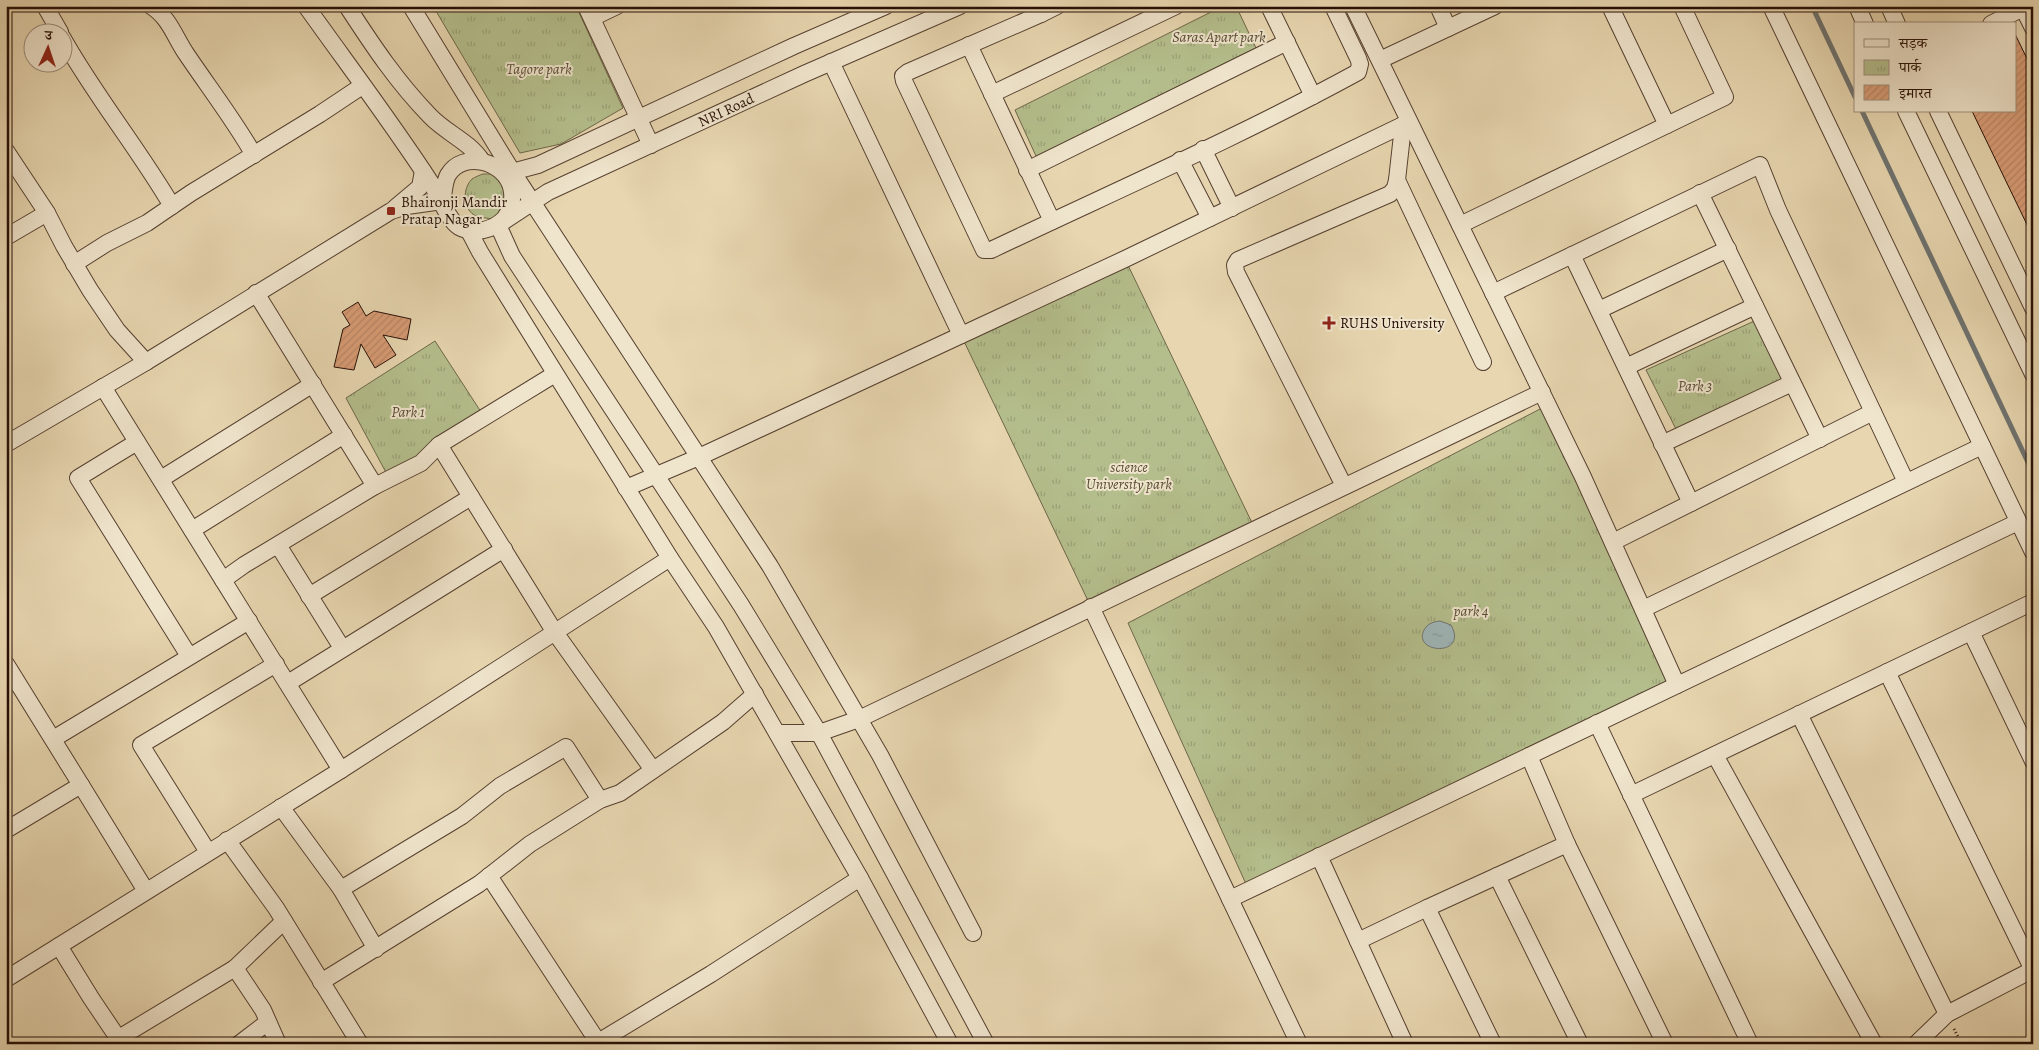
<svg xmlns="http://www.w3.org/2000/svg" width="2039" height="1050" viewBox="0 0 2039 1050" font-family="Alegreya,'Noto Serif Devanagari',serif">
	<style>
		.park { fill: url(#park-tufts); stroke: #6d6648 }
		.water { fill: url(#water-ripples); stroke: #6e7370 }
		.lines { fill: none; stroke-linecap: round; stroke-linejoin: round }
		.stream { stroke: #6e7370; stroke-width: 5 }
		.building { fill: url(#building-hatch); stroke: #260e05 }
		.minor-casing { stroke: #564030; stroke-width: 18 }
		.path { stroke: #260e05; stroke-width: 3; stroke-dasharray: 1 2.5; stroke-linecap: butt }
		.minor { stroke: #efe4cc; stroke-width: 16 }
		.poi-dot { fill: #8f2418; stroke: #efe4cc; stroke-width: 2 }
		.labels { text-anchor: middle; stroke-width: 4; stroke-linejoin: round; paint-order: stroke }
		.park-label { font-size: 15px; font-style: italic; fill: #584c34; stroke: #efe4cc }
		.street-label { font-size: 15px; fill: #260e05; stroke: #efe4cc }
		.poi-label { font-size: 15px; fill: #260e05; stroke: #efe4cc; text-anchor: start }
	</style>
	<defs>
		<pattern id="park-tufts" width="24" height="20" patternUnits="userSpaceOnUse" patternTransform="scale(1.25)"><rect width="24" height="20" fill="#b4be8c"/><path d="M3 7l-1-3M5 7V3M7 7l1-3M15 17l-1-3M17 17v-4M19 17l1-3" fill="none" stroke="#9ba277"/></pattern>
		<pattern id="water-ripples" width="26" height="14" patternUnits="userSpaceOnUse" patternTransform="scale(1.25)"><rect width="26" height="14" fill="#9eb6b8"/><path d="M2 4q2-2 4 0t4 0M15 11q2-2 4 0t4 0" fill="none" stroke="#889b9d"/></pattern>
		<pattern id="building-hatch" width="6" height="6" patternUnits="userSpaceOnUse" patternTransform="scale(1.25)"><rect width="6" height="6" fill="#d99d76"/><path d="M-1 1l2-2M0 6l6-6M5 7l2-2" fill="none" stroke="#ba8665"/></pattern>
	</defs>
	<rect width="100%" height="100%" fill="#e7d6b0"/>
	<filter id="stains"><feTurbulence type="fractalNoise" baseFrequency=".004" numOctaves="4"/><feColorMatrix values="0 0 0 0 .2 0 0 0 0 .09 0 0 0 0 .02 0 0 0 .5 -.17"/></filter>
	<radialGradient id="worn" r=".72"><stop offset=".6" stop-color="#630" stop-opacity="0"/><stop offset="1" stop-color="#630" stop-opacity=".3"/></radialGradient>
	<g class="park">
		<polygon points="433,6 576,6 623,108 561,144 520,153"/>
		<polygon points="1223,6 1236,6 1256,48 1036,156 1015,110"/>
		<path d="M 483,174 L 492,174 L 502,180 L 508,207 L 493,219 C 488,218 479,218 474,215 C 462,207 463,188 472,179 C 475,177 480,175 483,174 Z"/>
		<polygon points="1125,259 1255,529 1091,607 961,335"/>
		<polygon points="1761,318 1788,382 1678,433 1646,370"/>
		<polygon points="435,341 483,415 389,478 346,398"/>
		<polygon points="1542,408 1669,680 1246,884 1128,623"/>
	</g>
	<path class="water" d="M 1440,621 L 1451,625 C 1469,657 1412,654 1424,630 C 1428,623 1433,622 1440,621 Z"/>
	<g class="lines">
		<g class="stream">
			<polyline points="1812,6 1855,97"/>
			<polyline points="1862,111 2033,473"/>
		</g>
	</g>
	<g class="building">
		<polygon points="2015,34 2033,71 2033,237 1972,111 2015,111"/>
		<polygon points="358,302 366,316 374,311 411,319 407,340 383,335 396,355 375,368 361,344 354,370 334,367 343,329 350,325 342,312"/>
	</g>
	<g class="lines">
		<defs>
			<g id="minor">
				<polyline points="45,6 60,32"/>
				<path d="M 151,6 C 170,18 175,38 187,55 C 210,89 234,120 254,155"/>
				<path d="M 306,6 C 348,65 392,123 431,183 C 438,195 449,221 459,227 C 474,235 493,230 504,219 C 511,210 514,198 511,187 C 504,161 463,150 448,175 C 444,182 444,194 442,201"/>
				<path d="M 347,6 C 373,46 397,82 430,116 C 446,133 469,141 482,161"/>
				<polyline points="411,6 512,171 770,566 880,755 973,933"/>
				<polyline points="586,6 651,145"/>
				<path d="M 1037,6 L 1041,14 L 908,72 L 903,76 L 904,81 L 984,250 L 991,250 C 1113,192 1239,137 1358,72 L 1360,64 L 1358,58 L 1333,6"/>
				<polyline points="1269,6 1313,96"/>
				<polyline points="1353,6 1583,477 1677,685"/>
				<polyline points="1438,6 1448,28"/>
				<polyline points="1610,6 1667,125"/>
				<polyline points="1771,6 2033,552"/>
				<polyline points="1857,6 1865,24"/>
				<polyline points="1889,6 1897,24"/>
				<polyline points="2023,8 2033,28"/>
				<polyline points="1041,14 1057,6"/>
				<polyline points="592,18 617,6"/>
				<polyline points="1991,24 2023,8 2031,6"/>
				<path d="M 62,37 C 95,96 138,148 172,206"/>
				<polyline points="969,45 1052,221"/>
				<polyline points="1380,60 1495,6"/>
				<polyline points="831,62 961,335"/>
				<polyline points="992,94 1176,6"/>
				<polyline points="1906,111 2033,374"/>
				<polyline points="1938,111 2033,308"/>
				<polyline points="1203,149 1232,208"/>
				<polyline points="6,151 47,213 64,246 90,290 117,330 146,362"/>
				<polyline points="1180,160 1210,218"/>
				<polyline points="1027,170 1287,42"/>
				<polyline points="504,174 538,165 794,46 886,6"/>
				<polyline points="1397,180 1483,362"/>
				<polyline points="1700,193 1820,439"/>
				<polyline points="395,208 420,187 423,171"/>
				<polyline points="498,225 512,256 741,605 819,733 986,1044"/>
				<polyline points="498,225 548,192 804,74 960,6"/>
				<polyline points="1460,225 1725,97 1682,6"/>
				<polyline points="469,231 480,252 670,558 716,627 860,878 950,1044"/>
				<polyline points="6,237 47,213"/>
				<polyline points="1572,255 1691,503"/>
				<polyline points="74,264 107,243 147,223 191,193 320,114 362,86"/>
				<polyline points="1493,293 1760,165 1778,210 1906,482"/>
				<polyline points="1599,310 1728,249"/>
				<polyline points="1626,367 1755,306"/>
				<polyline points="555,374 439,445 554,631 653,770"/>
				<polyline points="103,387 341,770"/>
				<polyline points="137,442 78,478 189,656"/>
				<polyline points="6,444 146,362 391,211 407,206 442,201"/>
				<polyline points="1662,444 1792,383"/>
				<polyline points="161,479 313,384"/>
				<polyline points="375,486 421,463 439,445"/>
				<polyline points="1344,486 1236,272 1235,265 1238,260 1390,194 1395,188 1397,180 1403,126"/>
				<polyline points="626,488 699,457 1125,259 1409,122"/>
				<polyline points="192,530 344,435"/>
				<polyline points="1613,542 1873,412"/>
				<polyline points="278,545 342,648"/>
				<polyline points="223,580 244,565 375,486 256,293"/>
				<polyline points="309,596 471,497"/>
				<polyline points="1091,607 1299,1044"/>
				<polyline points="1643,609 1982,446"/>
				<polyline points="1971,632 2033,761"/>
				<polyline points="6,664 81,785"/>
				<polyline points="1887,672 2033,970"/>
				<polyline points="288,683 504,549"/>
				<polyline points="1799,714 1947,1014"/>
				<polyline points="1597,723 1750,1044"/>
				<polyline points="777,733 819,733 859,719 1542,392"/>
				<polyline points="53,739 249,621"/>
				<polyline points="1715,755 1874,1044"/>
				<polyline points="1631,795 2033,602"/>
				<polyline points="281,807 341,889"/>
				<polyline points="6,830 81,785 146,891"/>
				<polyline points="227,840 276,908 360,1044"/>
				<polyline points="1567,844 1665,1044"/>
				<polyline points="208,852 141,745 276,664"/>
				<polyline points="1319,856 1405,1044"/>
				<polyline points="489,876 598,1042"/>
				<polyline points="1497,876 1580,1044"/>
				<polyline points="1230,899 2018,522"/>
				<polyline points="1427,908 1567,844 1529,756"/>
				<polyline points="1358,941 1427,908 1493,1044"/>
				<polyline points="59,946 91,998 122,1044"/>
				<polyline points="376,949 341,889 462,816 500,786 566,747 600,800"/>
				<polyline points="6,979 341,770 670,558"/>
				<polyline points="321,982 479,884 530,844 600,800 620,793 723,722 755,694"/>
				<polyline points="119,1038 235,968"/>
				<polyline points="239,1044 268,1022"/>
				<polyline points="278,1044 263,1010 235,968 284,921"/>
				<polyline points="595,1044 711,974 860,878"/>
				<polyline points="1916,1044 1947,1014 2032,970"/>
			</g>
		</defs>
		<use href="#minor" class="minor-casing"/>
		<polyline class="path" points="1954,1029 1962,1044"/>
		<use href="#minor" class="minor"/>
	</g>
	<g class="poi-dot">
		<rect x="386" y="206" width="10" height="10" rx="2.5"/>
		<path d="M1326.5 315.5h5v5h5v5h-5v5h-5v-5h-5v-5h5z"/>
	</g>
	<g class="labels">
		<g class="park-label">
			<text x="1219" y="42">Saras Apart park</text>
			<text x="539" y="74">Tagore park</text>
			<text x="1695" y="391">Park 3</text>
			<text x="408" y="417">Park 1</text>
			<text x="1129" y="472">science<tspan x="1129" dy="17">University park</tspan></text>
			<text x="1471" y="616">park 4</text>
		</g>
		<g class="street-label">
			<text transform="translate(726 110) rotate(-25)" y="5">NRI Road</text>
		</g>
		<g class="poi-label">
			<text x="401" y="207">Bhaironji Mandir<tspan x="401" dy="17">Pratap Nagar</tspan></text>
			<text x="1340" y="328">RUHS University</text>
		</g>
	</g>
	<rect width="2039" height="1050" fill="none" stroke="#e7d6b0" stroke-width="25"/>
	<rect x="8" y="8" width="2024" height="1035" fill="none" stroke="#260e05" stroke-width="2.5"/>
	<rect x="12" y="12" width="2014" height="1025" fill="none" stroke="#260e05"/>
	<rect x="1854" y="22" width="162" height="90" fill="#efe4cc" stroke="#9f8e7c"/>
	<rect x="1864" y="39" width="25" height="8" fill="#efe4cc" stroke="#9f8e7c"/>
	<text x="1899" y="48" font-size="15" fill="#260e05">सड़क</text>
	<rect x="1864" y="60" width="25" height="15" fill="url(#park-tufts)" stroke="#9f8e7c"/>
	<text x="1899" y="72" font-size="15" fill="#260e05">पार्क</text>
	<rect x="1864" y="85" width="25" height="15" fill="url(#building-hatch)" stroke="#9f8e7c"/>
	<text x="1899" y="98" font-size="15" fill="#260e05">इमारत</text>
	<g transform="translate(48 48) rotate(3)"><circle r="24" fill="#efe4cc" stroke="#9f8e7c"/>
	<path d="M0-4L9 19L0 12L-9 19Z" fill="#8f2418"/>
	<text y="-8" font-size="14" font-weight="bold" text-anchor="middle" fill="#260e05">उ</text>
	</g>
	<rect width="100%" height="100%" filter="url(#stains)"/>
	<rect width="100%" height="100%" fill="url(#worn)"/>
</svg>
